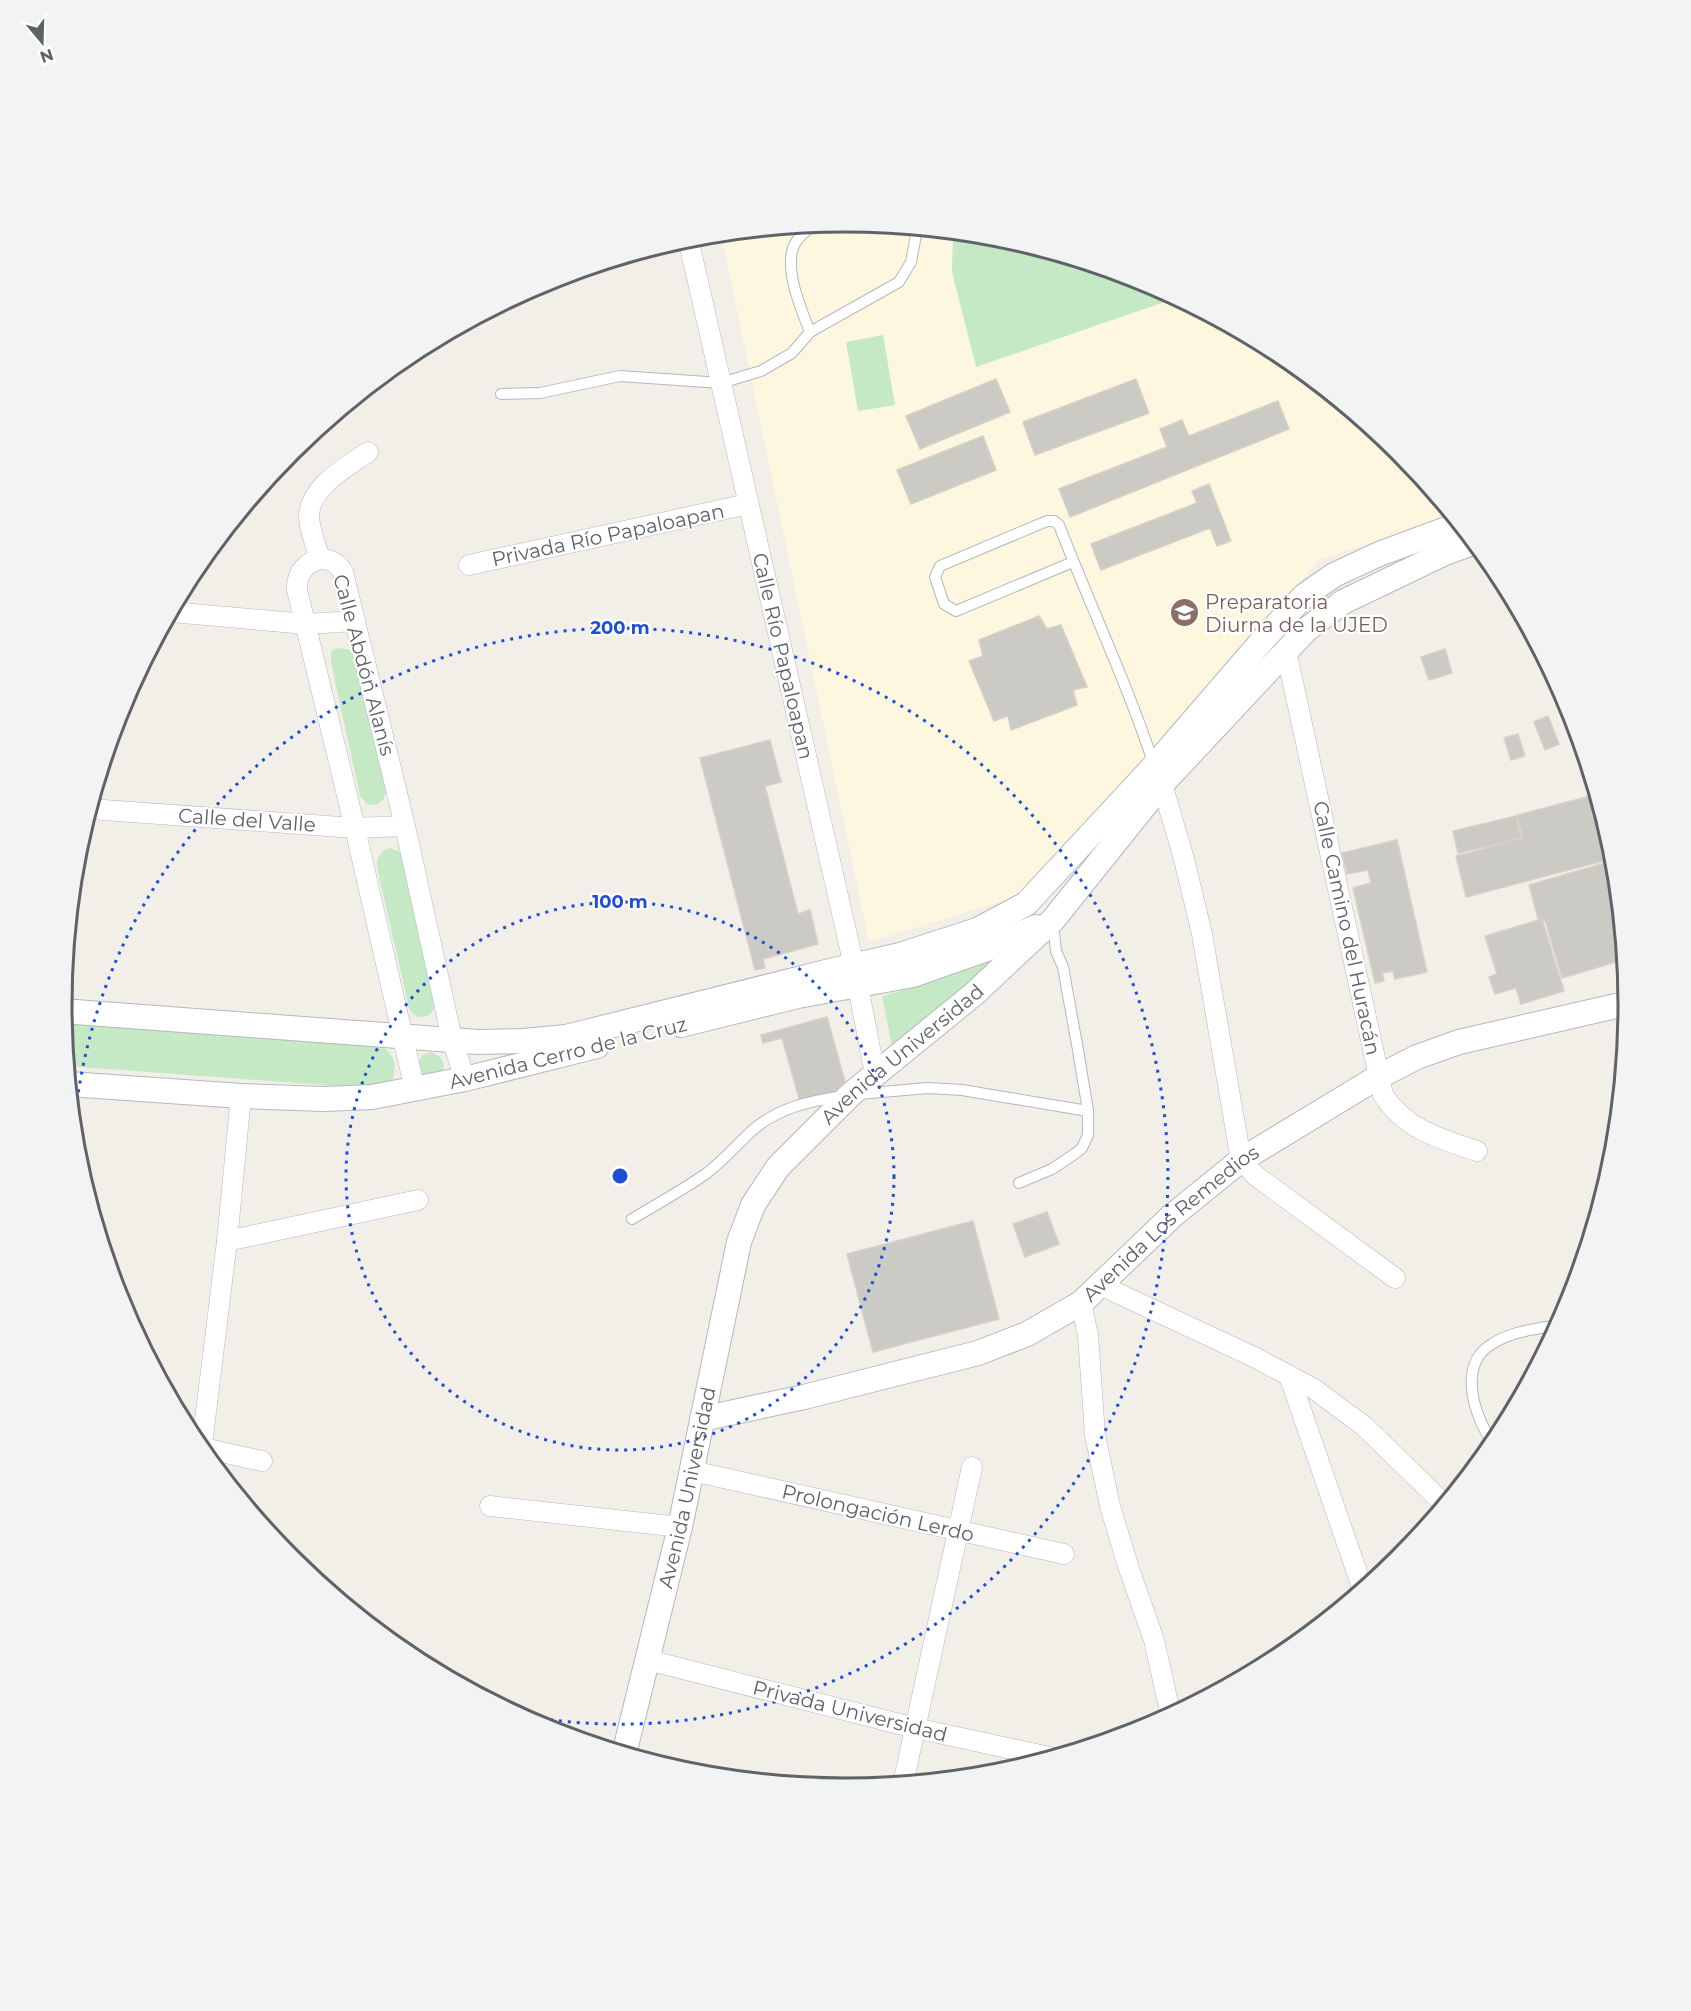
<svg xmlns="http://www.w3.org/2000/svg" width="1691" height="2011" viewBox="0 0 1691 2011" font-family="Montserrat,sans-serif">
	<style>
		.commercial { fill: #fef7e0 }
		.green { fill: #c5e8c5 }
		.building { fill: #cccac5; stroke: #d6d1c6; stroke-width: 1.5 }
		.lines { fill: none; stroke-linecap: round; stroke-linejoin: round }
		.service-casing { stroke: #b5b8bc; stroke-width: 12 }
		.minor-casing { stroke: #b5b8bc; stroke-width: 21 }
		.tertiary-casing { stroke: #b5b8bc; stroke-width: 26 }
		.service { stroke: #fff; stroke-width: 10 }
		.minor { stroke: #fff; stroke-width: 20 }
		.tertiary { stroke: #fff; stroke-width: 24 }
		.ring { fill: none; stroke: #1d4ed8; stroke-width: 3; stroke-dasharray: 3 6 }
		.labels { text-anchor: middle; stroke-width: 4.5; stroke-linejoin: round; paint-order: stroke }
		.street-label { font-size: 20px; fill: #5f6368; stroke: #fff }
		.education-label { font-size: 20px; fill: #785e54; stroke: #fff; text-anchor: start }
		.rim { fill: none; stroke: #5f6368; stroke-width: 3 }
		.centre { fill: #1d4ed8; stroke: #fff; stroke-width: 3 }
		.ring-label { font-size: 18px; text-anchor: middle; font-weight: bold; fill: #1d4ed8; stroke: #fff; stroke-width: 4.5; stroke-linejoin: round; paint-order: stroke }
	</style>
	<rect width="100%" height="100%" fill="#f1efe8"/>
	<polygon class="commercial" points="846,222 999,237 1146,281 1281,354 1400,451 1452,515 1319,560 1029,893 869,942 721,234"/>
	<g class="green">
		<polygon points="953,232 999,237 1146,281 1176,298 976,367 952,272"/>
		<polygon points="883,335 895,405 858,411 846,342"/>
		<polygon points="337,648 352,650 387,789 383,800 376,805 367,804 360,796 331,662 331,652"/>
		<path d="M 390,848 L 400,852 L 403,857 L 436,1005 C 430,1019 416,1022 409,1008 L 377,867 C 377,856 380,852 390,848 Z"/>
		<polygon points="989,962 991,965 893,1050 882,996 932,982"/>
		<path d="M 63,1020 L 379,1044 C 394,1055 397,1061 393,1079 L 383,1084 L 366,1088 L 67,1066 Z"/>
		<polygon points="432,1052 441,1058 444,1066 442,1072 423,1076 420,1072 418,1063 422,1055"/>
	</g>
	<g class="building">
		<polygon points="996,379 1010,412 920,449 906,416"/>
		<polygon points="1136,379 1149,413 1035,455 1023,422"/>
		<polygon points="1278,401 1289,429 1070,517 1059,489 1167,447 1160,429 1182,420 1189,436"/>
		<polygon points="983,436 996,470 911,504 897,470"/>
		<polygon points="1209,484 1231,541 1217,546 1210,528 1101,570 1091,544 1197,503 1192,491"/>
		<polygon points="1039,616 1047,629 1061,625 1087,687 1073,690 1077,705 1011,730 1008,716 994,721 969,661 983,656 979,640"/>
		<polygon points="1445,649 1452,673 1429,680 1421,657"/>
		<polygon points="1558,683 1570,706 1578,732 1576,733"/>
		<polygon points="1548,716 1559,744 1545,750 1534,722"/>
		<polygon points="1518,734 1525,756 1511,760 1504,738"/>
		<polygon points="770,740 781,782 765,786 798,914 810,910 818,944 763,959 765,968 755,970 700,758"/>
		<polygon points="1591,796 1607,860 1466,897 1456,856 1523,838 1517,815"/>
		<polygon points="1516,816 1521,838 1458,853 1453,831"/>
		<polygon points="1397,840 1427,972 1395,979 1393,971 1382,973 1384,981 1375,983 1353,888 1371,883 1368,870 1347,874 1342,853"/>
		<polygon points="1608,862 1619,899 1623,943 1615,946 1619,961 1562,978 1545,920 1539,922 1529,885"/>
		<polygon points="1542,919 1564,991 1521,1004 1516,988 1495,994 1489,977 1497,974 1485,936"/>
		<polygon points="827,1017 847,1089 800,1102 782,1038 763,1043 761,1035"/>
		<polygon points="1047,1212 1059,1244 1025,1257 1013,1224"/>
		<polygon points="973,1221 999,1319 873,1352 847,1254"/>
	</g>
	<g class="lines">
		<defs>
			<g id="service">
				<path d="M 810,332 C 801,309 785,272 793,248 C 797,237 807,230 816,224"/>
				<polyline points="501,394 540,393 620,376 721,383 761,371 792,353 810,332 899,282 911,262 917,229"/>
				<path d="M 1073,562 L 956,611 L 944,604 L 935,577 L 940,566 L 1047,521 L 1054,521 L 1059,525 C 1090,605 1127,683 1154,765"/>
				<polyline points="859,1094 928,1088 962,1090 1088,1111"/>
				<polyline points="1019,1183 1052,1169 1076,1153 1082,1148 1088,1135 1088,1111 1078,1050 1063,967 1056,951 1053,923"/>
				<path d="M 632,1219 C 657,1204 683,1190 707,1173 C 724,1160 738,1143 754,1129 C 780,1107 811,1101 843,1096"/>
				<path d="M 1494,1445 C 1475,1419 1456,1365 1492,1344 C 1512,1331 1536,1329 1559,1325"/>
			</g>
			<g id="minor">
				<polyline points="688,238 854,966 875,1074"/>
				<path d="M 320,559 C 316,546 310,531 309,518 C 308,487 347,467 368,452"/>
				<polyline points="469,565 748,504"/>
				<polyline points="171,612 306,624 355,621"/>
				<path d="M 1286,651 L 1383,1095 C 1405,1129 1440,1139 1477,1151"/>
				<polyline points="1162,784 1184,859 1202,934 1241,1160 1256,1176 1395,1278"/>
				<polyline points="90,809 355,828 405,826"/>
				<path d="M 415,1090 L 355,828 L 297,590 C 295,562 328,547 343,572 L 405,826 L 452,1039 L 465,1079"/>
				<polyline points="227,1241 418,1200"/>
				<polyline points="1100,1285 1256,1358 1314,1389 1364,1426 1445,1505"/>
				<polyline points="1081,1303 1088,1335 1095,1435 1110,1506 1129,1569 1154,1640 1171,1716"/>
				<polyline points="1289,1375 1363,1590"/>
				<polyline points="198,1446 203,1436 227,1241 241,1096"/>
				<polyline points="199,1447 262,1461"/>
				<polyline points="692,1471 1064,1554"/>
				<polyline points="490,1506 680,1527"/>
				<polyline points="648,1660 915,1728 1054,1758"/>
				<polyline points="903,1784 972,1467"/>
			</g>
			<g id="tertiary">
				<polyline points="62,1011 478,1042 524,1041 566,1037 830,971 900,955 977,930 1026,904 1155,765 1268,634 1304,596 1334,575 1379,554 1460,524"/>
				<polyline points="681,1025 798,996 913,975 987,949 1036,927"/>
				<polyline points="69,1084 241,1096 324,1099 372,1097 465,1079 597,1046"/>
				<path id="s1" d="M 702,1419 L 804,1397 L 978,1353 L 1027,1334 L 1081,1303 L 1172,1216 L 1241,1160 L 1378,1077 L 1417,1057 L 1459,1042 L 1629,1003"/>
				<path id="s2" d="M 624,1754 L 680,1527 L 739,1242 L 753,1205 L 778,1167 L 850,1095 L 974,994 L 1053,920 L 1162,784 L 1306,630 L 1343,602 L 1445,553 L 1475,542"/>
			</g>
		</defs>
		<use href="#service" class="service-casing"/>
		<use href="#minor" class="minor-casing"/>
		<use href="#tertiary" class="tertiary-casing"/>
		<use href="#service" class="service"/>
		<use href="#minor" class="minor"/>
		<use href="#tertiary" class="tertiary"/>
	</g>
	<g class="ring">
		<circle cx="620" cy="1176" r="274"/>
		<path d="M74 1128A548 548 0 1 1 520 1715"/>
	</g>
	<defs>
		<symbol id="school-disc" viewBox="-11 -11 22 22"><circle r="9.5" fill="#8d6e63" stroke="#fff"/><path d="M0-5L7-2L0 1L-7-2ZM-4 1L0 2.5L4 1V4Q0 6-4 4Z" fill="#fff"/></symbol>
	</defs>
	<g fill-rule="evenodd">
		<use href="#school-disc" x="1168" y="596" width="33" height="33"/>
	</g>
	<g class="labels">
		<g class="street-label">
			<text transform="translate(608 535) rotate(-12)" y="7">Privada Río Papaloapan</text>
			<text transform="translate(783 656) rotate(77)" y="7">Calle Río Papaloapan</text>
			<text transform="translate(364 665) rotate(75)" y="7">Calle Abdón Alanís</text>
			<text transform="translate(247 820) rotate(4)" y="7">Calle del Valle</text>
			<text transform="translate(1347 928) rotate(78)" y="7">Calle Camino del Huracán</text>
			<text transform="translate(568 1053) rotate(-14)" y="7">Avenida Cerro de la Cruz</text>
			<text dy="7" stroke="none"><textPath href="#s2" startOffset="778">Avenida Universidad</textPath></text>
			<text dy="7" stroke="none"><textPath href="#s1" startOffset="519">Avenida Los Remedios</textPath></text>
			<text dy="7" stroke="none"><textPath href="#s2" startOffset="274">Avenida Universidad</textPath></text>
			<text transform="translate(878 1513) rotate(13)" y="7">Prolongación Lerdo</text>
			<text transform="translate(850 1711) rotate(14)" y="7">Privada Universidad</text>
		</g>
		<g class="education-label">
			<text x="1205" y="609">Preparatoria<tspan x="1205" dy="23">Diurna de la UJED</tspan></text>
		</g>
	</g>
	<path d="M0 0H1691V2011H0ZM72 1005a773 773 0 1 1 1546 0a773 773 0 1 1-1546 0Z" fill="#f2f3f3" fill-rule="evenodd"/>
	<path class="rim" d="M72 1005a773 773 0 1 1 1546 0a773 773 0 1 1-1546 0Z"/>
	<circle cx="620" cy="1176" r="9" class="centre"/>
	<g class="ring-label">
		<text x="620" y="634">200 m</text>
		<text x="620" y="908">100 m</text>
	</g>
	<g transform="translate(42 42) rotate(161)" stroke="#ffffff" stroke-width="4.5" paint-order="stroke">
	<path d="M0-4.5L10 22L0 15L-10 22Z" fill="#5f6368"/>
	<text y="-9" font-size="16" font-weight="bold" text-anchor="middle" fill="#5f6368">N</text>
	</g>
</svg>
